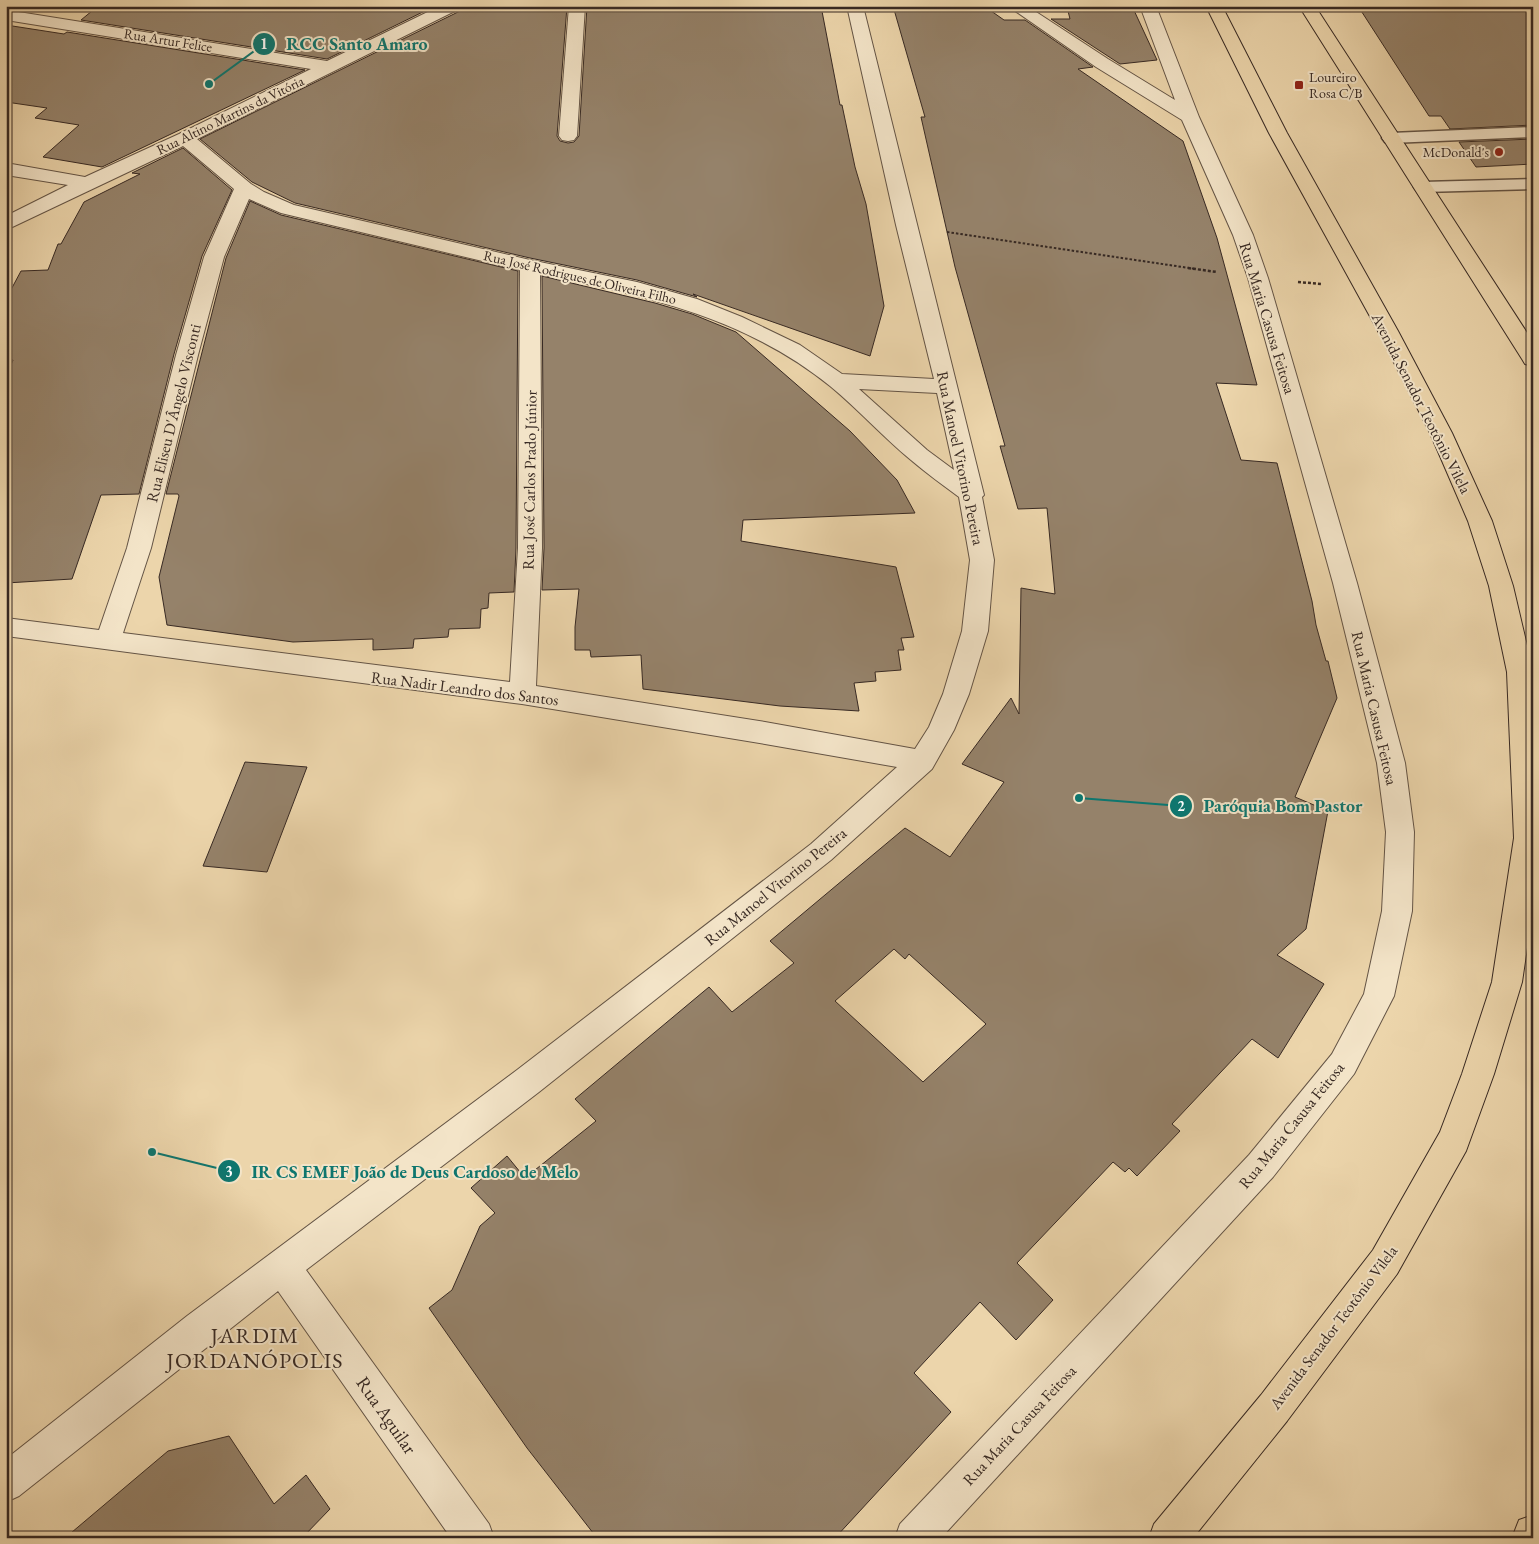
<svg xmlns="http://www.w3.org/2000/svg" width="1539" height="1544" viewBox="0 0 1539 1544" font-family="'EB Garamond',serif">
	<style>
		.building { fill: #95826a; stroke: #372923; fill-rule: evenodd }
		.lines { fill: none; stroke-linecap: round; stroke-linejoin: round }
		.lane-casing { stroke: #645445; stroke-width: 3 }
		.street-casing { stroke: #645445; stroke-width: 2 }
		.primary-casing { stroke: #372923; stroke-width: 2 }
		.path-far1 { stroke: #372923; stroke-width: 2; stroke-dasharray: 2.5 2; stroke-linecap: butt }
		.path { stroke: #372923; stroke-width: 2.5; stroke-dasharray: 3 2; stroke-linecap: butt }
		.lane { fill: #f3e4c8; fill-rule: evenodd }
		.street { fill: #f3e4c8; fill-rule: evenodd }
		.primary { fill: #ecd5ab; fill-rule: evenodd }
		.poi-dot { fill: #8f2418; stroke: #f3e4c8; stroke-width: 2 }
		.labels { text-anchor: middle; stroke-width: 4; stroke-linejoin: round; paint-order: stroke }
		.far-street-label { font-size: 14px; fill: #372923; stroke: #f3e4c8 }
		.far-poi-label { font-size: 14px; fill: #372923; stroke: #f3e4c8; text-anchor: start }
		.street-label { font-size: 16px; fill: #372923; stroke: #f3e4c8 }
		.near-street-label { font-size: 19px; fill: #372923; stroke: #f3e4c8 }
		.near-quarter-label { font-size: 22px; letter-spacing: 1px; fill: #372923; stroke: #f3e4c8 }
		.leader { fill: none; stroke: #0f766e; stroke-width: 2 }
		.callout-dot { fill: #0f766e; stroke: #f3e4c8; stroke-width: 2 }
		.mark-label { font-size: 15px; text-anchor: middle; font-weight: bold; fill: #fff }
		.callout-label { font-size: 18px; text-anchor: middle; font-weight: bold; fill: #0f766e; stroke: #f3e4c8; stroke-width: 4; stroke-linejoin: round; paint-order: stroke }
	</style>
	<rect width="100%" height="100%" fill="#ecd5ab"/>
	<filter id="stains"><feTurbulence type="fractalNoise" baseFrequency=".004" numOctaves="4"/><feColorMatrix values="0 0 0 0 .2 0 0 0 0 .09 0 0 0 0 .02 0 0 0 .5 -.17"/></filter>
	<radialGradient id="worn" r=".72"><stop offset=".6" stop-color="#630" stop-opacity="0"/><stop offset="1" stop-color="#630" stop-opacity=".3"/></radialGradient>
	<g class="building">
		<polygon points="98,6 435,6 327,59 81,20"/>
		<polygon points="463,6 567,6 557,136 560,141 568,143 574,142 579,136 587,6 821,6 840,105 842,105 855,167 866,204 884,306 870,356 693,294 697,297 637,280 530,258 295,203 252,182 200,139 460,11"/>
		<path d="M 893,6 L 984,6 L 1004,20 L 1025,20 L 1093,67 L 1078,69 L 1183,141 L 1217,238 L 1257,385 L 1216,383 L 1241,460 L 1277,463 L 1312,601 L 1316,625 L 1326,661 L 1328,661 L 1337,698 L 1295,797 L 1328,811 L 1306,929 L 1277,955 L 1324,984 L 1278,1058 L 1252,1039 L 1172,1124 L 1180,1131 L 1137,1176 L 1129,1168 L 1125,1172 L 1113,1162 L 1017,1263 L 1053,1300 L 1016,1340 L 980,1302 L 914,1373 L 951,1412 L 835,1538 L 597,1538 L 527,1448 L 429,1308 L 452,1290 L 480,1226 L 495,1213 L 471,1188 L 507,1156 L 525,1178 L 596,1121 L 575,1099 L 709,987 L 732,1012 L 794,963 L 770,941 L 905,828 L 950,857 L 1004,782 L 962,764 L 1011,698 L 1019,714 L 1021,588 L 1055,594 L 1047,508 L 1018,509 L 1000,446 L 1005,446 L 955,267 L 921,117 L 925,117 ZM 894,949 L 905,959 L 909,954 L 986,1024 L 923,1082 L 835,1001 Z"/>
		<polygon points="1132,6 1157,60 1120,64 1051,19 1070,19 1068,11"/>
		<polygon points="1358,6 1533,6 1533,125 1450,129 1441,116 1429,116"/>
		<polygon points="6,25 64,34 67,32 305,70 102,167 43,157 79,125 35,118 47,108 6,102"/>
		<polygon points="1533,139 1533,164 1476,167 1459,142"/>
		<polygon points="183,148 232,190 202,256 174,354 139,494 101,495 72,579 6,583 6,378 13,360 6,360 6,299 21,271 48,270 58,244 61,244 84,202 140,174 132,173"/>
		<polygon points="250,201 281,215 518,271 516,548 514,592 489,593 488,608 481,609 480,628 449,629 448,637 414,639 413,648 373,650 373,639 293,642 167,625 159,577 179,496 178,494 166,494 226,258"/>
		<polygon points="542,276 655,303 692,314 736,332 850,431 897,480 915,513 743,520 741,541 896,567 914,637 901,638 904,650 898,650 901,670 875,672 876,681 854,683 859,711 780,706 643,689 641,655 591,657 590,650 575,650 575,627 579,589 542,590 544,548"/>
		<polygon points="245,762 307,767 267,872 203,866"/>
		<polygon points="229,1436 274,1504 306,1475 330,1509 302,1538 65,1538 168,1451"/>
	</g>
	<g class="lines">
		<defs>
			<g id="lane">
				<polygon points="1533,127 1533,137 1391,143 1385,142 1382,138 1385,134 1391,133"/>
				<polygon points="1533,179 1533,189 1423,192 1417,191 1414,187 1417,183 1423,182"/>
			</g>
			<g id="street">
				<path d="M 440,6 L 461,6 L 459,9 L 197,139 L 251,184 L 264,192 L 294,205 L 530,260 L 637,282 L 697,299 L 742,317 L 800,345 L 842,374 L 934,379 L 896,225 L 847,6 L 863,6 L 984,495 L 982,497 L 994,560 L 988,631 L 969,694 L 954,730 L 932,769 L 831,860 L 539,1092 L 306,1270 L 489,1524 L 494,1538 L 451,1538 L 278,1291 L 19,1496 L 6,1502 L 6,1459 L 187,1316 L 517,1070 L 811,844 L 897,767 L 765,744 L 522,704 L 6,636 L 6,618 L 99,630 L 127,548 L 176,355 L 204,257 L 234,189 L 183,146 L 6,230 L 6,216 L 68,185 L 6,175 L 6,163 L 85,177 L 179,134 L 311,69 L 6,20 L 6,10 L 327,61 ZM 249,199 L 281,213 L 520,270 L 518,548 L 510,682 L 123,633 L 151,548 L 198,355 L 224,257 ZM 540,274 C 645,296 745,317 830,386 C 858,409 883,437 911,460 C 926,473 943,485 959,497 L 970,560 L 962,631 L 943,694 L 929,727 L 915,749 L 765,722 L 536,686 L 542,548 ZM 859,389 L 937,393 L 954,470 L 927,450 Z"/>
				<polygon points="569,6 585,6 577,136 574,140 568,141 562,140 559,136"/>
				<polygon points="1008,6 1027,6 1108,59 1175,100 1140,6 1156,6 1199,117 1253,235 1268,278 1357,583 1405,763 1414,832 1412,911 1394,996 1354,1074 1273,1177 941,1538 895,1538 900,1524 1249,1155 1332,1054 1364,994 1382,911 1386,832 1377,763 1333,583 1248,278 1233,235 1182,120 1096,67"/>
			</g>
			<g id="primary">
				<polygon points="1206,6 1222,6 1287,133 1398,331 1452,433 1492,521 1513,586 1533,671 1533,907 1522,982 1494,1074 1466,1151 1397,1274 1287,1421 1193,1538 1149,1538 1154,1524 1261,1395 1373,1250 1440,1132 1462,1074 1492,982 1514,838 1507,672 1489,586 1468,521 1430,433 1378,331 1269,133"/>
				<polygon points="1299,6 1315,6 1533,342 1533,366 1525,364 1522,359"/>
				<polygon points="1533,1515 1533,1538 1512,1538 1519,1520"/>
			</g>
		</defs>
		<use href="#lane" class="lane-casing"/>
		<use href="#street" class="street-casing"/>
		<use href="#primary" class="primary-casing"/>
		<polyline class="path-far1" points="947,232 1196,269"/>
		<g class="path">
			<polyline points="1188,268 1217,272"/>
			<polyline points="1298,282 1322,284"/>
		</g>
		<use href="#lane" class="lane"/>
		<use href="#street" class="street"/>
		<use href="#primary" class="primary"/>
	</g>
	<g class="poi-dot">
		<rect x="1294" y="80" width="10" height="10" rx="2.5"/>
		<circle cx="1499" cy="152" r="5"/>
	</g>
	<g class="labels">
		<g class="far-street-label">
			<text transform="translate(168 40) rotate(9)" y="5">Rua Artur Felice</text>
			<text transform="translate(230 115) rotate(-26)" y="5">Rua Altino Martins da Vitória</text>
			<text transform="translate(580 277) rotate(13)" y="5">Rua José Rodrigues de Oliveira Filho</text>
		</g>
		<g class="far-poi-label">
			<text x="1309" y="82">Loureiro<tspan x="1309" dy="16">Rosa C/B</tspan></text>
			<text x="1489" y="157" text-anchor="end">McDonald's</text>
		</g>
		<g class="street-label">
			<text transform="translate(1268 318) rotate(73)" y="6">Rua Maria Casusa Feitosa</text>
			<text transform="translate(1422 403) rotate(63)" y="6">Avenida Senador Teotônio Vilela</text>
			<text transform="translate(173 413) rotate(-76)" y="6">Rua Eliseu D'Ângelo Visconti</text>
			<text transform="translate(961 458) rotate(78)" y="6">Rua Manoel Vitorino Pereira</text>
			<text transform="translate(529 480) rotate(-89)" y="6">Rua José Carlos Prado Júnior</text>
			<text transform="translate(465 688) rotate(7)" y="6">Rua Nadir Leandro dos Santos</text>
			<text transform="translate(1375 708) rotate(77)" y="6">Rua Maria Casusa Feitosa</text>
			<text transform="translate(775 886) rotate(-39)" y="6">Rua Manoel Vitorino Pereira</text>
			<text transform="translate(1291 1125) rotate(-51)" y="6">Rua Maria Casusa Feitosa</text>
			<text transform="translate(1333 1327) rotate(-53)" y="6">Avenida Senador Teotônio Vilela</text>
			<text transform="translate(1019 1425) rotate(-47)" y="6">Rua Maria Casusa Feitosa</text>
		</g>
		<g class="near-street-label">
			<text transform="translate(387 1415) rotate(55)" y="7">Rua Aguilar</text>
		</g>
		<g class="near-quarter-label">
			<text x="255" y="1343">JARDIM<tspan x="255" dy="25">JORDANÓPOLIS</tspan></text>
		</g>
	</g>
	<path class="leader" d="M209 84L264 44M1079 798L1181 806M152 1152L229 1171"/>
	<g class="callout-dot">
		<circle cx="209" cy="84" r="5"/>
		<circle cx="1079" cy="798" r="5"/>
		<circle cx="152" cy="1152" r="5"/>
		<circle cx="264" cy="44" r="12"/>
		<circle cx="1181" cy="806" r="12"/>
		<circle cx="229" cy="1171" r="12"/>
	</g>
	<g class="mark-label">
		<text x="264" y="49">1</text>
		<text x="1181" y="811">2</text>
		<text x="229" y="1177">3</text>
	</g>
	<g class="callout-label">
		<text x="357" y="50">RCC Santo Amaro</text>
		<text x="1283" y="812">Paróquia Bom Pastor</text>
		<text x="415" y="1178">IR CS EMEF João de Deus Cardoso de Melo</text>
	</g>
	<rect width="1539" height="1544" fill="none" stroke="#ecd5ab" stroke-width="25"/>
	<rect x="8" y="8" width="1524" height="1529" fill="none" stroke="#372923" stroke-width="2.5"/>
	<rect x="12" y="12" width="1514" height="1519" fill="none" stroke="#372923"/>
	<rect width="100%" height="100%" filter="url(#stains)"/>
	<rect width="100%" height="100%" fill="url(#worn)"/>
</svg>
